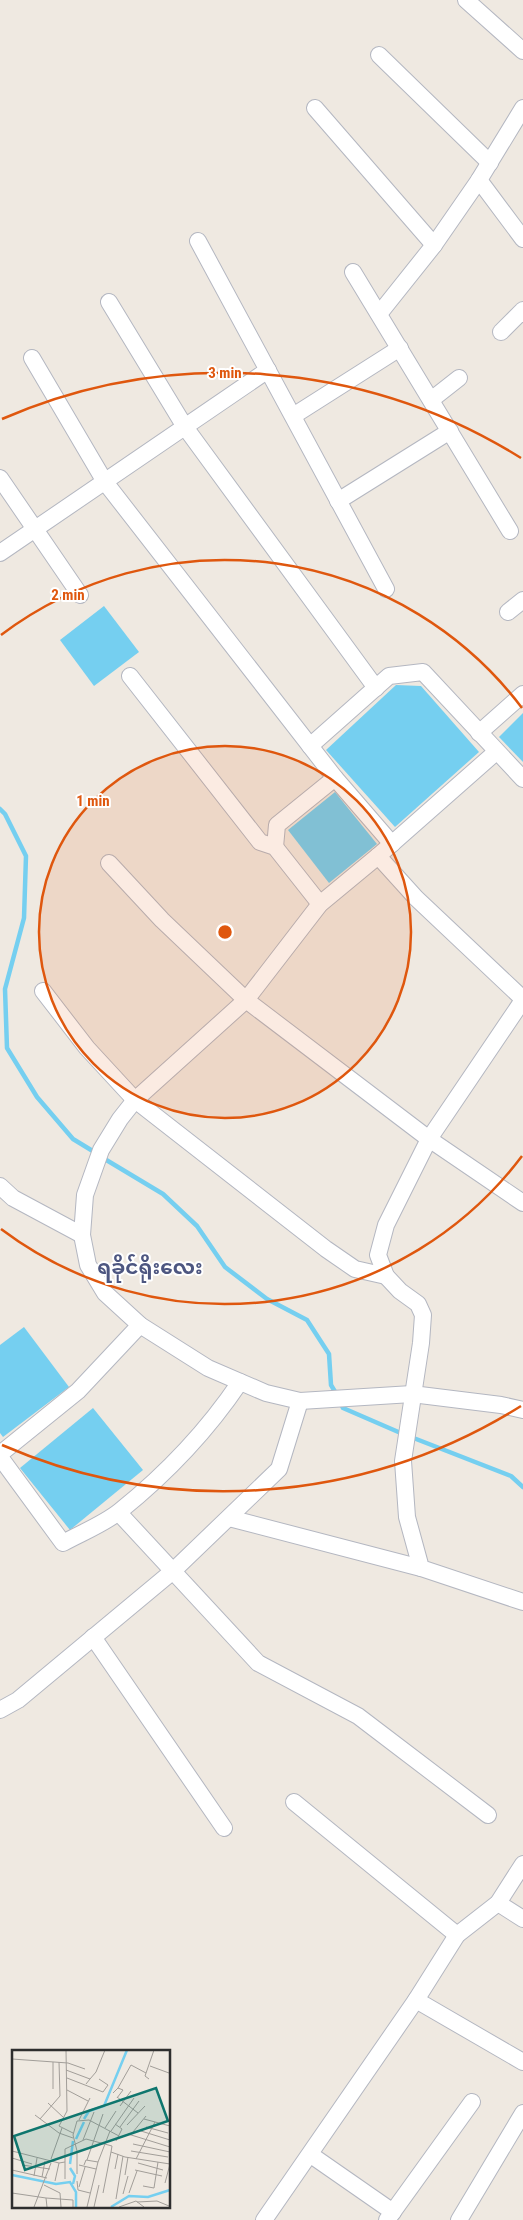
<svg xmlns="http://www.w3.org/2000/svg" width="523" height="2220" viewBox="0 0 523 2220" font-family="'Roboto Condensed','Noto Sans Myanmar',sans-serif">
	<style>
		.water { fill: #75cff0 }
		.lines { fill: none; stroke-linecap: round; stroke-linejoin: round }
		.stream { stroke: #75cff0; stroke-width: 4.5 }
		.minor-casing { stroke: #b4b7c1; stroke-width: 18 }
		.minor { stroke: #fff; stroke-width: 16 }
		.ring { fill: none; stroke: #df570e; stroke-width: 2.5 }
		.labels { text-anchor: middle; stroke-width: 4; stroke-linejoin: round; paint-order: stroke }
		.quarter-label { font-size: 20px; font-weight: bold; fill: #4d5680; stroke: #fff }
		.inset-river { fill: none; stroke: #75cff0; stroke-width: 2.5 }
		.inset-road { fill: none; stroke: #a29e99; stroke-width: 1 }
		.view { fill: #0f766e; fill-opacity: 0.15; stroke: #0f766e; stroke-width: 2.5 }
		.inset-edge { fill: none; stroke: #2e2e2e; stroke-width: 2.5 }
		.centre { fill: #df570e; stroke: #fff; stroke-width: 2.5 }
		.ring-label { font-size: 15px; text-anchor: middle; font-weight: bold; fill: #df570e; stroke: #fff; stroke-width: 4; stroke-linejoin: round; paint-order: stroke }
	</style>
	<rect width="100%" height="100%" fill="#efe9e1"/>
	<g class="water">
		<polygon points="104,606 139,652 94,686 60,640"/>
		<polygon points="396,685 421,686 479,752 395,827 326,750"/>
		<polygon points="523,713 523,762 499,737"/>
		<polygon points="335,792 377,844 329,883 288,830"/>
		<polygon points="24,1327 69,1387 3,1437 0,1433 0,1345"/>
		<polygon points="93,1408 143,1470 70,1530 20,1468"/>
	</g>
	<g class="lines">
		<g class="stream">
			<polyline points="0,809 5,814 26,856 24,918 5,989 7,1048 37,1097 73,1139 96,1153"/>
			<polyline points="103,1158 163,1194 197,1226 225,1267 267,1299 307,1320 329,1354 331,1385 337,1395"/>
			<polyline points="340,1402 343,1408 403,1434"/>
			<polyline points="411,1437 511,1476 523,1487"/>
		</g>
		<defs>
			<g id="minor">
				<polyline points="466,0 523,51"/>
				<polyline points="379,55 490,163"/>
				<polyline points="315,108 434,245"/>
				<polyline points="479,180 523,239"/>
				<polyline points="198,241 386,589"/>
				<polyline points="353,272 510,531"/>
				<polyline points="109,302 185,427 376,688"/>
				<polyline points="379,314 434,245 479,180 523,108"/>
				<polyline points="501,332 523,310"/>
				<polyline points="32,358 105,482 335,778 392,844"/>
				<polyline points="431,400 459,378"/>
				<polyline points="293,416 400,348"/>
				<polyline points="0,478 80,595"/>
				<polyline points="338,501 450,431"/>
				<polyline points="0,553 268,370"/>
				<polyline points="508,612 523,600"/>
				<polyline points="130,676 260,842 275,847 320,904"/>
				<polyline points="479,733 523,694"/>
				<polyline points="310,746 389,676 423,672 523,779"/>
				<polyline points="496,752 378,856 320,904 246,1000 135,1100 120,1119 101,1150 85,1195 82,1235 88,1265 105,1293 140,1325 208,1368 266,1393 300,1401 412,1394 501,1405 523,1410"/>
				<polyline points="275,847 277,825 335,778"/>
				<polyline points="378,856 416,898 523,999"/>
				<polyline points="109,863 162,920 246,1000 429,1139 523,1203"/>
				<polyline points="43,991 87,1048 135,1100 326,1249 355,1269 386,1276"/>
				<polyline points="523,1000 429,1139 386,1225 378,1255 386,1276 400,1291 418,1304 423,1315 421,1343 403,1461 407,1517 421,1568 523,1602"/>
				<polyline points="0,1186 13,1198 82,1235"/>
				<polyline points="0,1454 78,1391 140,1325"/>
				<path d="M 0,1457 L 63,1543 C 81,1533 104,1524 120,1511 C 166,1474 207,1431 240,1382"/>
				<polyline points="119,1513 258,1663 358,1716 488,1815"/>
				<polyline points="229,1518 421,1568"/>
				<polyline points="93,1637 224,1828"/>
				<polyline points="0,1710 18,1700 173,1571 279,1469 300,1401"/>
				<polyline points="294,1802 457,1935"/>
				<polyline points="498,1903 523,1919"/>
				<polyline points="416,2000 523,2062"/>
				<polyline points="311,2155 393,2212"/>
				<polyline points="264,2220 416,2000 457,1935 498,1903 523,1864"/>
				<polyline points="387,2220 472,2102"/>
				<polyline points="459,2220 523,2113"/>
			</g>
		</defs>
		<use href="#minor" class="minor-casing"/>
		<use href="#minor" class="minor"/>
	</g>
	<circle cx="225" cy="932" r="186" fill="#df570e" fill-opacity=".12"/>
	<g class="ring">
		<circle cx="225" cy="932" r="186"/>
		<path d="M522 1156A372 372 0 0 1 1 1229M1 635A372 372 0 0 1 522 708"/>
		<path d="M521 1406A559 559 0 0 1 2 1445M2 419A559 559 0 0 1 521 458"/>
	</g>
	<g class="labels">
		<g class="quarter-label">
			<text x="150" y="1274">ရခိုင်ရိုးလေး</text>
		</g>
	</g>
	<g transform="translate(12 2050)">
		<rect width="158" height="158" fill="#efe9e1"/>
		<path class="inset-river" d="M 72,69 L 77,61 L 92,56 L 115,0M 64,89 L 72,72M 58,114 L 61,91M 58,118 L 63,126 L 61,134M 0,125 L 44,134 L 58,132 L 64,142 L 64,157M 99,157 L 117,146 L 136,147 L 158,140"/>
		<path class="inset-road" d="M 54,0 L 55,61 L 47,76 L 61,83M 0,9 L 56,13 L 73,19M 41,12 L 41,39M 138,16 L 157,23M 54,20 L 78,29 L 74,34M 55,28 L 91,42 L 96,35 L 87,29M 78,29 L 84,22 L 93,0M 137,29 L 133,26 L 142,0M 106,38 L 119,15 L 134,23M 55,40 L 76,51M 101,43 L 106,38 L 111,40 L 105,48M 105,47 L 126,63M 36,53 L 52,68M 108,56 L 119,41M 23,65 L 47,83 L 61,88M 28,69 L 48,46 L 47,12M 132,69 L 158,76M 67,70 L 78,48M 103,74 L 110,79 L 104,91M 115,75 L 133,56M 108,77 L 127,51M 134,77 L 156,83M 93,78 L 104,61M 99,81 L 122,48M 129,81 L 158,90M 121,82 L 134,66M 116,84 L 158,97M 71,90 L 82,62M 121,94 L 158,102M 0,101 L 47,113 L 53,112 L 53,99 L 74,89 L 100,96 L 99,102 L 113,107 L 158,114M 119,101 L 156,107M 0,108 L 20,114M 39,109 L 50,78M 124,109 L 143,72M 75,110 L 91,64M 53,112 L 53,129M 126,113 L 151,120M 10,115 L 38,119M 67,115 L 84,119M 72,115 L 74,110 L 86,112M 103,119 L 106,104M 0,120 L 35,128M 123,120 L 150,126M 65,124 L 65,101 L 61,85 L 65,71 L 77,70 L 107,86M 113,125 L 116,107M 22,126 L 25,108M 30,127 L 33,111M 43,131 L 47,113M 65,131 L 66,140 L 78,143M 153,133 L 158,114M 32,135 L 48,143 L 49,157M 131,136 L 142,138 L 146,112M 67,137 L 73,117M 0,143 L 34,148 L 35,157M 91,143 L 99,102M 117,143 L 125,121M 111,144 L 116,126M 34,148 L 61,150 L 61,157M 104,149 L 111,106M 125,152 L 145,151 L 157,156M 22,157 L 39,113M 75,157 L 86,112 L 98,81M 82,157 L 87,135M 107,157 L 124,151 L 132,157"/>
		<path class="view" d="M 144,38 L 156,71 L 13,120 L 2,86 Z"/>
		<rect width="158" height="158" class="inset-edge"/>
	</g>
	<circle cx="225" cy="932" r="8" class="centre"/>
	<g class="ring-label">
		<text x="225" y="378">3 min</text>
		<text x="68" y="600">2 min</text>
		<text x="93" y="806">1 min</text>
	</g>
</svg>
